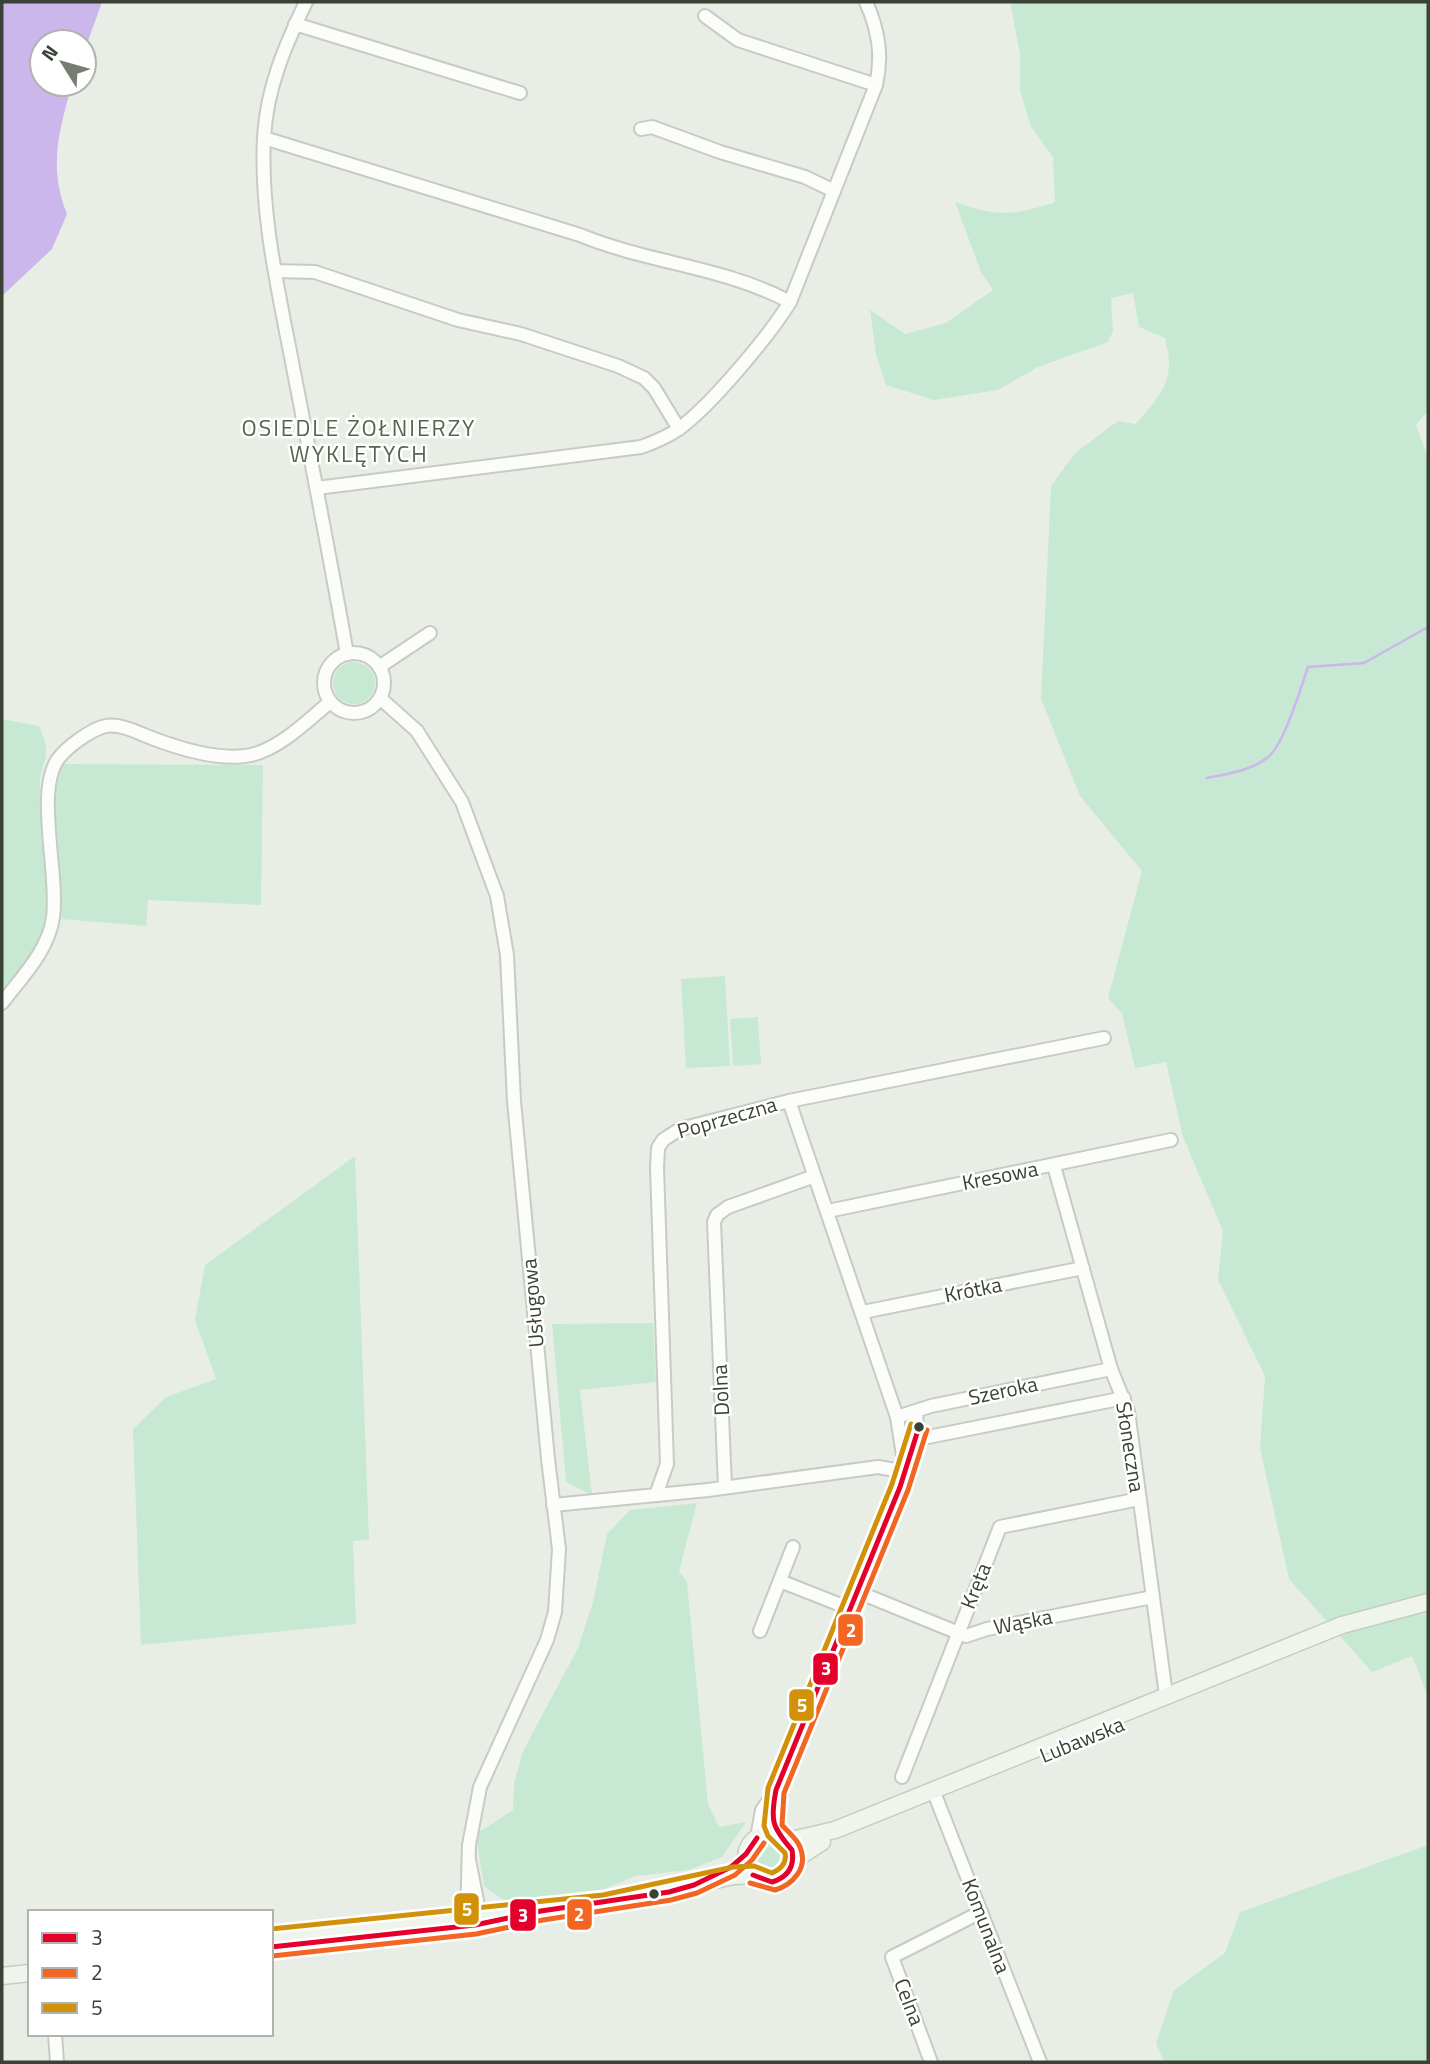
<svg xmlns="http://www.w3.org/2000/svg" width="1430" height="2064" viewBox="0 0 1430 2064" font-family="'Titillium Web',sans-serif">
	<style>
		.green { fill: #c7e9d4 }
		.water { fill: #cbb7eb }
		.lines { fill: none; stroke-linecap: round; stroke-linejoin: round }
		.stream { stroke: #cbb7eb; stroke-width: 2.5 }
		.street-casing { stroke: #c6ccc3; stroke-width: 16 }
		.secondary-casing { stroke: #c3cebf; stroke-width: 19 }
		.street { stroke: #fcfcfb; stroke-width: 12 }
		.secondary { stroke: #eff5ed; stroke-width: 16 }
		.bus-1-casing { stroke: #fff; stroke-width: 10 }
		.bus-2-casing { stroke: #fff; stroke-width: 10 }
		.bus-3-casing { stroke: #fff; stroke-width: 10 }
		.bus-1 { stroke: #e4002b; stroke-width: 5 }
		.bus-2 { stroke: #f26522; stroke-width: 5 }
		.bus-3 { stroke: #d1920a; stroke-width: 5 }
		.bus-dot { fill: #394234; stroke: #fff; stroke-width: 2.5 }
		.labels { text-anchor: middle; stroke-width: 5; stroke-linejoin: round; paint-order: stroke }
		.street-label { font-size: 21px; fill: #394234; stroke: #fff }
		.neighbourhood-label { font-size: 23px; letter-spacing: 2px; fill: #56654b; stroke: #fff }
		.line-badge { stroke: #fff; stroke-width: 2.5 }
		.badge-label { font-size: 19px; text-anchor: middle; font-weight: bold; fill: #fff }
	</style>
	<rect width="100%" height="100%" fill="#e8eee6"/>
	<g class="green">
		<path d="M 1010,2 L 1428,2 L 1428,411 L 1416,425 L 1428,457 L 1428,1696 L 1412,1656 L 1372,1672 L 1289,1579 L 1260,1448 L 1265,1376 L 1218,1280 L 1223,1231 L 1183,1137 L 1166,1062 L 1135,1068 L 1122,1014 L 1108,998 L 1142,871 L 1080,796 L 1041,699 L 1051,486 L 1075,453 L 1118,421 L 1136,424 C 1163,393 1176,379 1165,338 L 1139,327 L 1133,293 L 1111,298 L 1113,331 L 1108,342 L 1038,367 L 998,390 L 934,400 L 886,385 L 876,354 L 870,310 L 905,334 L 946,323 L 993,290 L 981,272 L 955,202 C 999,217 1012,216 1055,202 L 1053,157 L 1031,127 L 1020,90 L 1020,54 Z"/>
		<circle cx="354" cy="683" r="21"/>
		<path d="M 2,719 L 39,726 C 55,761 39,759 40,788 C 41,838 60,890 39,939 C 31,957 13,975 2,992 Z"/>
		<polygon points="61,764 263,765 261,905 148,900 146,926 62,919 52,789"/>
		<polygon points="725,976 730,1066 686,1068 681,979"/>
		<polygon points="758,1017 761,1064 733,1066 730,1019"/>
		<polygon points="355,1156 369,1540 353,1541 356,1624 141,1645 133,1429 166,1397 216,1379 195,1320 205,1265"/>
		<polygon points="653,1323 656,1382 580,1390 592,1495 566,1482 552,1324"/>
		<polygon points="697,1503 679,1571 687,1582 708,1804 719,1827 746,1822 722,1857 689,1870 636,1876 604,1889 505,1901 484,1886 476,1834 513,1810 514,1784 523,1751 578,1648 593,1602 607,1534 630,1510"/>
		<circle cx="770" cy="1858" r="14"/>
		<polygon points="1428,1845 1428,2062 1164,2062 1156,2043 1174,1990 1225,1953 1240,1912"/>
	</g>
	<path class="water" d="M 2,2 L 102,2 L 84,52 L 84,42 L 42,42 L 42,84 L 72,84 C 59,131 48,167 67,214 L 52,249 L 2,296 Z"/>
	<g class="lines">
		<path class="stream" d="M 1207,778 C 1227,774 1251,771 1268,757 C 1284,745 1301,687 1308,667 L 1364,663 L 1428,627"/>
		<defs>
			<g id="street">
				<path d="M 306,2 C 285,46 267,87 264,137 C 260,212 278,289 292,362 C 311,460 330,557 347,654"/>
				<polyline points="705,16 738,40 876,85"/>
				<polyline points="295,24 520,93"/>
				<polyline points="641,129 652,127 720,152 805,177 834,191"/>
				<path d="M 264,138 L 580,235 C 648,263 725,267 790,302"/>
				<polyline points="275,271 315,272 458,320 521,334 618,366 644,378 654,388 679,429"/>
				<path d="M 317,488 L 641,447 C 655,442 668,437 680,428 C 712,404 769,336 790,302 L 876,85 C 883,55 878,29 866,2"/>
				<circle cx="354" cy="683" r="30"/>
				<polyline points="379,667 430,633"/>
				<polyline points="380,698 417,731 462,802 497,896 507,955 514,1101 548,1459 559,1549 555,1612 547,1640 480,1787 469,1845 467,1917 475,1925 480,1916 469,1860"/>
				<path d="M 2,1003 C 21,978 49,950 53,917 C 59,874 35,791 58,759 C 67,747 91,729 106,726 C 122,723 142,735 157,740 C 184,750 222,761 251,755 C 281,748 307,721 330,702"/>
				<polyline points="789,1101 897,1417 905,1468"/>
				<polyline points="1054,1166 1111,1369 1128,1411 1166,1695"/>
				<polyline points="828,1211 1171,1140"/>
				<polyline points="863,1312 1083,1268"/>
				<polyline points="897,1417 931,1406 1111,1369"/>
				<polyline points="918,1439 1124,1398"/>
				<polyline points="725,1487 714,1222 717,1215 728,1207 812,1177"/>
				<polyline points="656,1495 667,1464 657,1168 658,1148 663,1140 680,1129 789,1101 1104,1038"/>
				<polyline points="553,1505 708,1490 878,1467 906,1472"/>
				<polyline points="780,1581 851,1609"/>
				<polyline points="858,1592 966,1636 987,1629 1153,1597"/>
				<polyline points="760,1631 793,1547"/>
				<polyline points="902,1777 1000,1527 1139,1499"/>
				<polyline points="933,1790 1040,2062"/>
				<polyline points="779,1836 772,1819 776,1790 900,1487 918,1439 916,1412"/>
				<polyline points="757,1838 762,1810 774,1793"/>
				<polyline points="55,2034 57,2062"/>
				<polyline points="931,2062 892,1957 981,1912"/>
			</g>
			<g id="secondary">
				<circle cx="770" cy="1858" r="24"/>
				<polyline points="787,1841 835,1830 1342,1625 1428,1602"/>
				<polyline points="794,1860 822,1842"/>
				<polyline points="271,1938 604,1904 734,1876 753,1875"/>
				<polyline points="2,1976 30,1973"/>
			</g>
		</defs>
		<use href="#street" class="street-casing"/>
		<use href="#secondary" class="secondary-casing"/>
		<use href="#street" class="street"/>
		<use href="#secondary" class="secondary"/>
		<defs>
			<g id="bus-1">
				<path d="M 753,1875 L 772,1882 C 788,1877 795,1867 792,1850 C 772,1827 770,1821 776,1790 L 900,1487 L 919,1427"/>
				<polyline points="271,1947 475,1925 541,1911 669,1892 694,1885 731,1867 746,1854 757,1838"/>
			</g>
			<g id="bus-2">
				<path d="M 750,1883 L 775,1890 C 792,1885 809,1868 800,1847 C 797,1839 788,1832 782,1825 L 784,1793 L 908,1490 L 927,1430"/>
				<polyline points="272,1956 476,1934 543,1920 671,1900 697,1893 735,1875 752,1860 764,1843"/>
			</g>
			<path id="bus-3" d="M 271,1929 L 603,1895 L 733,1867 L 754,1866 L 772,1873 C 781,1869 787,1863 785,1853 L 768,1836 L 764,1826 L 768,1788 L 892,1484 L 911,1424"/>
		</defs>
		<use href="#bus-1" class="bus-1-casing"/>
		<use href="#bus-2" class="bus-2-casing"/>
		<use href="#bus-3" class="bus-3-casing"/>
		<use href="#bus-1" class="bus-1"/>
		<use href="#bus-2" class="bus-2"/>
		<use href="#bus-3" class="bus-3"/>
	</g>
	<g class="bus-dot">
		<circle cx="919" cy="1427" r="6"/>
		<circle cx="654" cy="1894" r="6"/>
	</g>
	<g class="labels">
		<g class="street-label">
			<text transform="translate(727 1118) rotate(-16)" y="7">Poprzeczna</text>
			<text transform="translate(1000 1176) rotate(-11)" y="7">Kresowa</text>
			<text transform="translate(973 1290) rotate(-11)" y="7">Krótka</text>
			<text transform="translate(533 1303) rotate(-95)" y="7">Usługowa</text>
			<text transform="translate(721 1390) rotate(-93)" y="7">Dolna</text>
			<text transform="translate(1003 1391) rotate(-12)" y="7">Szeroka</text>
			<text transform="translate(1130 1447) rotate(81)" y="7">Słoneczna</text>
			<text transform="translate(976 1586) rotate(-68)" y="7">Kręta</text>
			<text transform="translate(1023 1622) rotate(-11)" y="7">Wąska</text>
			<text transform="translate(1082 1740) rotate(-22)" y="7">Lubawska</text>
			<text transform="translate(986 1926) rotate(69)" y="7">Komunalna</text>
			<text transform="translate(909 2002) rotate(69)" y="7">Celna</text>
		</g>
		<g class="neighbourhood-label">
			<text x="359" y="436">OSIEDLE ŻOŁNIERZY<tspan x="359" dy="26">WYKLĘTYCH</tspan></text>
		</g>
	</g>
	<g class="line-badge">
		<rect x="837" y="1613" width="27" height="34" rx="7" fill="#f26522"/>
		<rect x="812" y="1652" width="27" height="34" rx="7" fill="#e4002b"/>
		<rect x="788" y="1688" width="27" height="34" rx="7" fill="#d1920a"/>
		<rect x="453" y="1892" width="27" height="34" rx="7" fill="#d1920a"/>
		<rect x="566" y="1898" width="27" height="33" rx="7" fill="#f26522"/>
		<rect x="509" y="1898" width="28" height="34" rx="7" fill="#e4002b"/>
	</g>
	<g class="badge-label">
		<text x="851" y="1637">2</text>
		<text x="826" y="1675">3</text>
		<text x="802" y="1712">5</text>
		<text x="467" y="1916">5</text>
		<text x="579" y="1921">2</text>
		<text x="523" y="1922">3</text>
	</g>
	<rect width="1430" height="2064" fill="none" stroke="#394234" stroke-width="7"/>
	<rect x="28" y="1910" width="245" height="126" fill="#ffffff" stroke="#b0b3ae" stroke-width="2"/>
	<rect x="42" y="1933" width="35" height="10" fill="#e4002b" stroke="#b0b3ae" stroke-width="2"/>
	<text x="91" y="1945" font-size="21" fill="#394234">3</text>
	<rect x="42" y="1968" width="35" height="10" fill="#f26522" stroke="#b0b3ae" stroke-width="2"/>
	<text x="91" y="1980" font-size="21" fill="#394234">2</text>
	<rect x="42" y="2003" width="35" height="10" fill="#d1920a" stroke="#b0b3ae" stroke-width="2"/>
	<text x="91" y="2015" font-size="21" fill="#394234">5</text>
	<g transform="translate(63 63) rotate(307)"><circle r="33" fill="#ffffff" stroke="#b0b3ae" stroke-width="2"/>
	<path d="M0-5L12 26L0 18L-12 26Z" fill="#767e72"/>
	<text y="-10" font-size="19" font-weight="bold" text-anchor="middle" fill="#394234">N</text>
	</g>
</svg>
